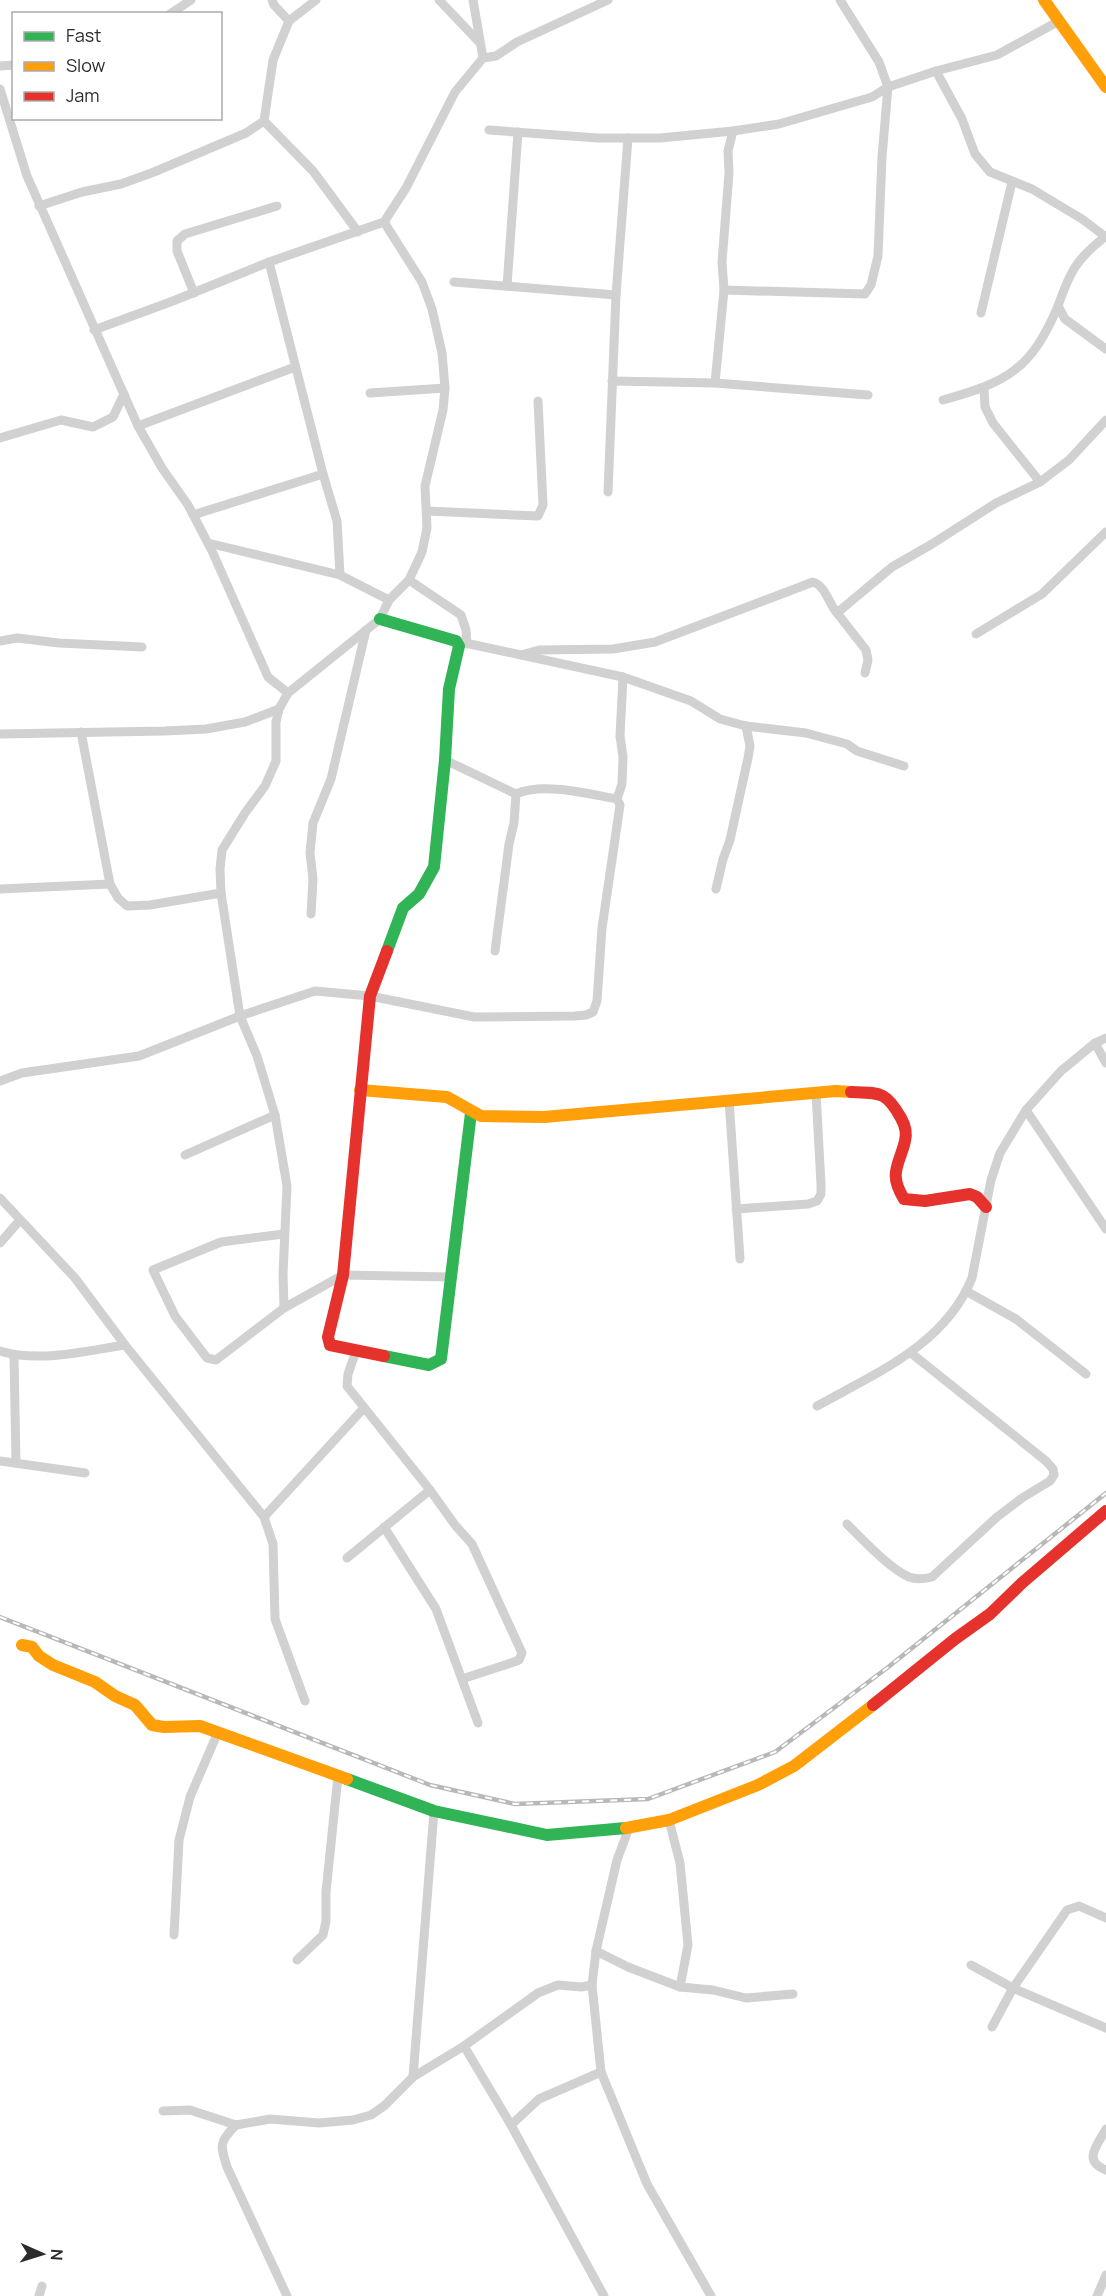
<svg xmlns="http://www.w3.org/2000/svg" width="1106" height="2296" viewBox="0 0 1106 2296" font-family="Manrope,sans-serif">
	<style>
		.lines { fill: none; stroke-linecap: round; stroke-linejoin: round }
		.street { stroke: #d1d1d1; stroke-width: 9 }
		.fast { stroke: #30b455; stroke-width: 12 }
		.slow { stroke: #ff9f0a; stroke-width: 12 }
		.jam { stroke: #e5322d; stroke-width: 12 }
		.rail-casing { stroke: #b8b8b8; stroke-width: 4.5 }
		.rail { stroke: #fff; stroke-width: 2; stroke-dasharray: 7; stroke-linecap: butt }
	</style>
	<rect width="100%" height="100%" fill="#fff"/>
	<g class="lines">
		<g class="street">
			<polyline points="272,0 274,5 289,21"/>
			<polyline points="439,0 479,42"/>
			<polyline points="473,0 483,58"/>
			<polyline points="170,14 191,0"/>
			<polyline points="0,66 14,65"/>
			<polyline points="936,71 962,119 975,154 990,172 1032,189 1082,219 1106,237"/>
			<polyline points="0,89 27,176 138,426 162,468 188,505 212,551 268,677 288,693"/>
			<polyline points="264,121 313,171 358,232"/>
			<polyline points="489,130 598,138 660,138 733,131 779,124 872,97 888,87 936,71 997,55 1059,21"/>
			<polyline points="39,206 82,192 121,184 154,172 246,133 264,121 273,60 289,21 316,0"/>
			<path d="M 1106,236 C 1076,259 1070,272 1058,306 L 1065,319 L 1106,349"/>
			<polyline points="269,262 323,474 337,521 340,575"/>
			<polyline points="454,282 616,295"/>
			<polyline points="507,286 518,132"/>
			<polyline points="724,290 865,294 871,285 878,256 882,157 888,87 879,62 840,0"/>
			<polyline points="194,293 177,251 177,241 185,234 277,206"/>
			<polyline points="981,313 1012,182"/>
			<polyline points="94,330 173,301 269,262 384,222 406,188 455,92 483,58 496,56 517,42 608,0"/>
			<polyline points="612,381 715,383 724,290 722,262 729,173 728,151 733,131"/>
			<polyline points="715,383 868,395"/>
			<polyline points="984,389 985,407 993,423 1040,482"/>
			<polyline points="370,393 445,388"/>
			<path d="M 943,400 C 1007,382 1031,370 1058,306"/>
			<polyline points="138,426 295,367"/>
			<polyline points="0,438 61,420 93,427 113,417 124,394"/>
			<polyline points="608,492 616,295 628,138"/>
			<polyline points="427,511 538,516 543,505 538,401"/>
			<polyline points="193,515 323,474"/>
			<polyline points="208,543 340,575 389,600"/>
			<polyline points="409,580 461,615 466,630 467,644"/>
			<polyline points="837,613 866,650 868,660 865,673"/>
			<polyline points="976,634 1042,594 1106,532"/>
			<polyline points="0,641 17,638 59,643 142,647"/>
			<polyline points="456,641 623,677 691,701 720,719 746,726 806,733 847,744 857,751 904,766"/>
			<path d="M 521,655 L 539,650 L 613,649 L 655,642 L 813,582 C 825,585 829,604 837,613 L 892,567 L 932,544 L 996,503 L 1040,482 L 1069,460 L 1106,420"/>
			<polyline points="81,732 110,884 118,898 127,906 150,905 221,893 220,869 222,850 245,813 265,786 276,761 276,722 279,709 288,693 380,619 389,600 409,580 422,552 427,528 425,486 443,410 445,388 442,353 432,309 422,282 384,222"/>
			<polyline points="0,734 165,731 206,729 245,722 279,709"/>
			<path d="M 445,760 L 516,794 C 543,782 588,794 617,799"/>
			<polyline points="0,889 110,884"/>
			<polyline points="716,889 723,859 730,840 748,758 750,746 746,726"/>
			<polyline points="221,893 240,1016 257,1056 275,1115 287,1186 283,1274 284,1308"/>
			<polyline points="311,914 313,879 310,853 313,823 331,779 366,630"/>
			<polyline points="495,951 509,844 514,823 516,794"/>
			<polyline points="1095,1043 1106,1063"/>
			<polyline points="0,1081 22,1073 139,1056 240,1016 315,991 370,996 474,1017 575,1016 586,1015 593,1012 597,1001 602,928 620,805 617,799 622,784 623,757 620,736 623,677"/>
			<polyline points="729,1100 740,1259"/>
			<polyline points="1026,1110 1106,1229"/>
			<polyline points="185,1155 275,1115"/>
			<polyline points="0,1198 75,1278 125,1345 264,1517 273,1544 275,1619 305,1701"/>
			<polyline points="736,1209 808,1204 817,1201 821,1194 821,1184 816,1093"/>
			<polyline points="284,1234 221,1242 153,1270 175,1316 207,1358 216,1360 284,1308 343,1275 451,1277"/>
			<polyline points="0,1243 20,1220"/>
			<polyline points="966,1291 1016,1319 1086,1374"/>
			<path d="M 0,1351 C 39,1363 86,1351 125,1345"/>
			<polyline points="356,1351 348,1374 347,1386 430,1490 455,1525 472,1544 522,1653 519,1660 511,1663 462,1679"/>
			<polyline points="14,1355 16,1463"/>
			<path d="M 817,1406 C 876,1373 945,1345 972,1278 L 991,1180 L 1000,1153 L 1026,1110 L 1061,1071 L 1095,1043 L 1106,1038"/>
			<polyline points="0,1461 85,1473"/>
			<polyline points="264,1517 363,1409"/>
			<path d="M 847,1524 C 862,1539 890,1569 909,1577 C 917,1580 924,1579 932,1577 L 997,1517 L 1022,1498 L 1050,1481 L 1054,1475 L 1053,1469 L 1046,1461 L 911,1353"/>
			<polyline points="384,1527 436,1609 478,1723"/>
			<polyline points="347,1558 430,1490"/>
			<polyline points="669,1820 680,1863 688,1945 680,1987"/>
			<polyline points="629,1828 617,1860 596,1951 592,1985 601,2072 647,2184 711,2296"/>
			<polyline points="174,1935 179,1840 190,1797 218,1732"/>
			<polyline points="596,1951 628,1967 680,1987 713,1990 746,1998 793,1994"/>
			<polyline points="297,1960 323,1935 326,1921 326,1892 338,1776"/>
			<polyline points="971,1965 1013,1988 1106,2028"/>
			<polyline points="992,2027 1013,1988 1067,1910 1079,1906 1106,1918"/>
			<polyline points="464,2046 511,2125 604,2296"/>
			<polyline points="413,2077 434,1811"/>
			<polyline points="163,2111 190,2110 236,2125 270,2119 319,2123 353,2120 371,2115 384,2106 413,2077 464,2046 538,1993 558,1985 581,1987 592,1985"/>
			<path d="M 236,2125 C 219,2142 220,2145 227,2167 L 287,2296"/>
			<polyline points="511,2125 539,2099 601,2072"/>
			<path d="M 1106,2129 C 1097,2146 1082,2161 1106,2170"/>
			<polyline points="39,2296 42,2286"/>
			<polyline points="1097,2296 1106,2275"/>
		</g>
		<g class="fast">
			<polyline points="380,619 456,641 459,646 449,689 445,760 434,867 419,894 403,908 387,951"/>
			<polyline points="384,1356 429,1365 441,1359 471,1113"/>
			<polyline points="347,1779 434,1811 547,1835 626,1828"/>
		</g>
		<g class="slow">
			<polyline points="1044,0 1106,87"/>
			<polyline points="360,1090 447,1097 481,1116 544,1117 836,1091 851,1092"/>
			<polyline points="22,1645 32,1647 39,1656 53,1665 95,1682 115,1696 135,1705 152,1725 164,1727 200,1726 347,1779"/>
			<polyline points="626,1828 669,1820 758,1785 794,1766 873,1705"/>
		</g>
		<g class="jam">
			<path d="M 851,1092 C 880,1093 886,1091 901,1118 C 905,1125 907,1133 905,1141 C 899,1166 888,1173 904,1199 L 925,1201 L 970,1194 L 977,1197 L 986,1207"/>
			<polyline points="384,1356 330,1345 328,1337 343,1275 370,996 387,951"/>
			<polyline points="873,1705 955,1639 990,1614 1022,1583 1106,1511"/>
		</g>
		<defs>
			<polyline id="rail" points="0,1617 430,1785 515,1804 648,1799 775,1752 887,1668 1106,1493"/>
		</defs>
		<use href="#rail" class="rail-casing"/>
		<use href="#rail" class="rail"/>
	</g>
	<rect x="12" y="12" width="210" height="108" fill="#ffffff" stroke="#ababab" stroke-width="1.5"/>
	<rect x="24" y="32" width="30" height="9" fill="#30b455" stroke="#ababab" stroke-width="1.5"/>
	<text x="66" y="42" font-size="18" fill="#2c2c2c">Fast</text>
	<rect x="24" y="62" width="30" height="9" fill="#ff9f0a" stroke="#ababab" stroke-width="1.5"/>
	<text x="66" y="72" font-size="18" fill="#2c2c2c">Slow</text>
	<rect x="24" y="92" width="30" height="9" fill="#e5322d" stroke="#ababab" stroke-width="1.5"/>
	<text x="66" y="102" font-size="18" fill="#2c2c2c">Jam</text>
	<g transform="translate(42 2254) rotate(93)" stroke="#ffffff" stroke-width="4.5" paint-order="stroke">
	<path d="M0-4.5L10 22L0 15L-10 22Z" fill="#2c2c2c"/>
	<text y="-9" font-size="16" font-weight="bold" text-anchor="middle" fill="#2c2c2c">N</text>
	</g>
</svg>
